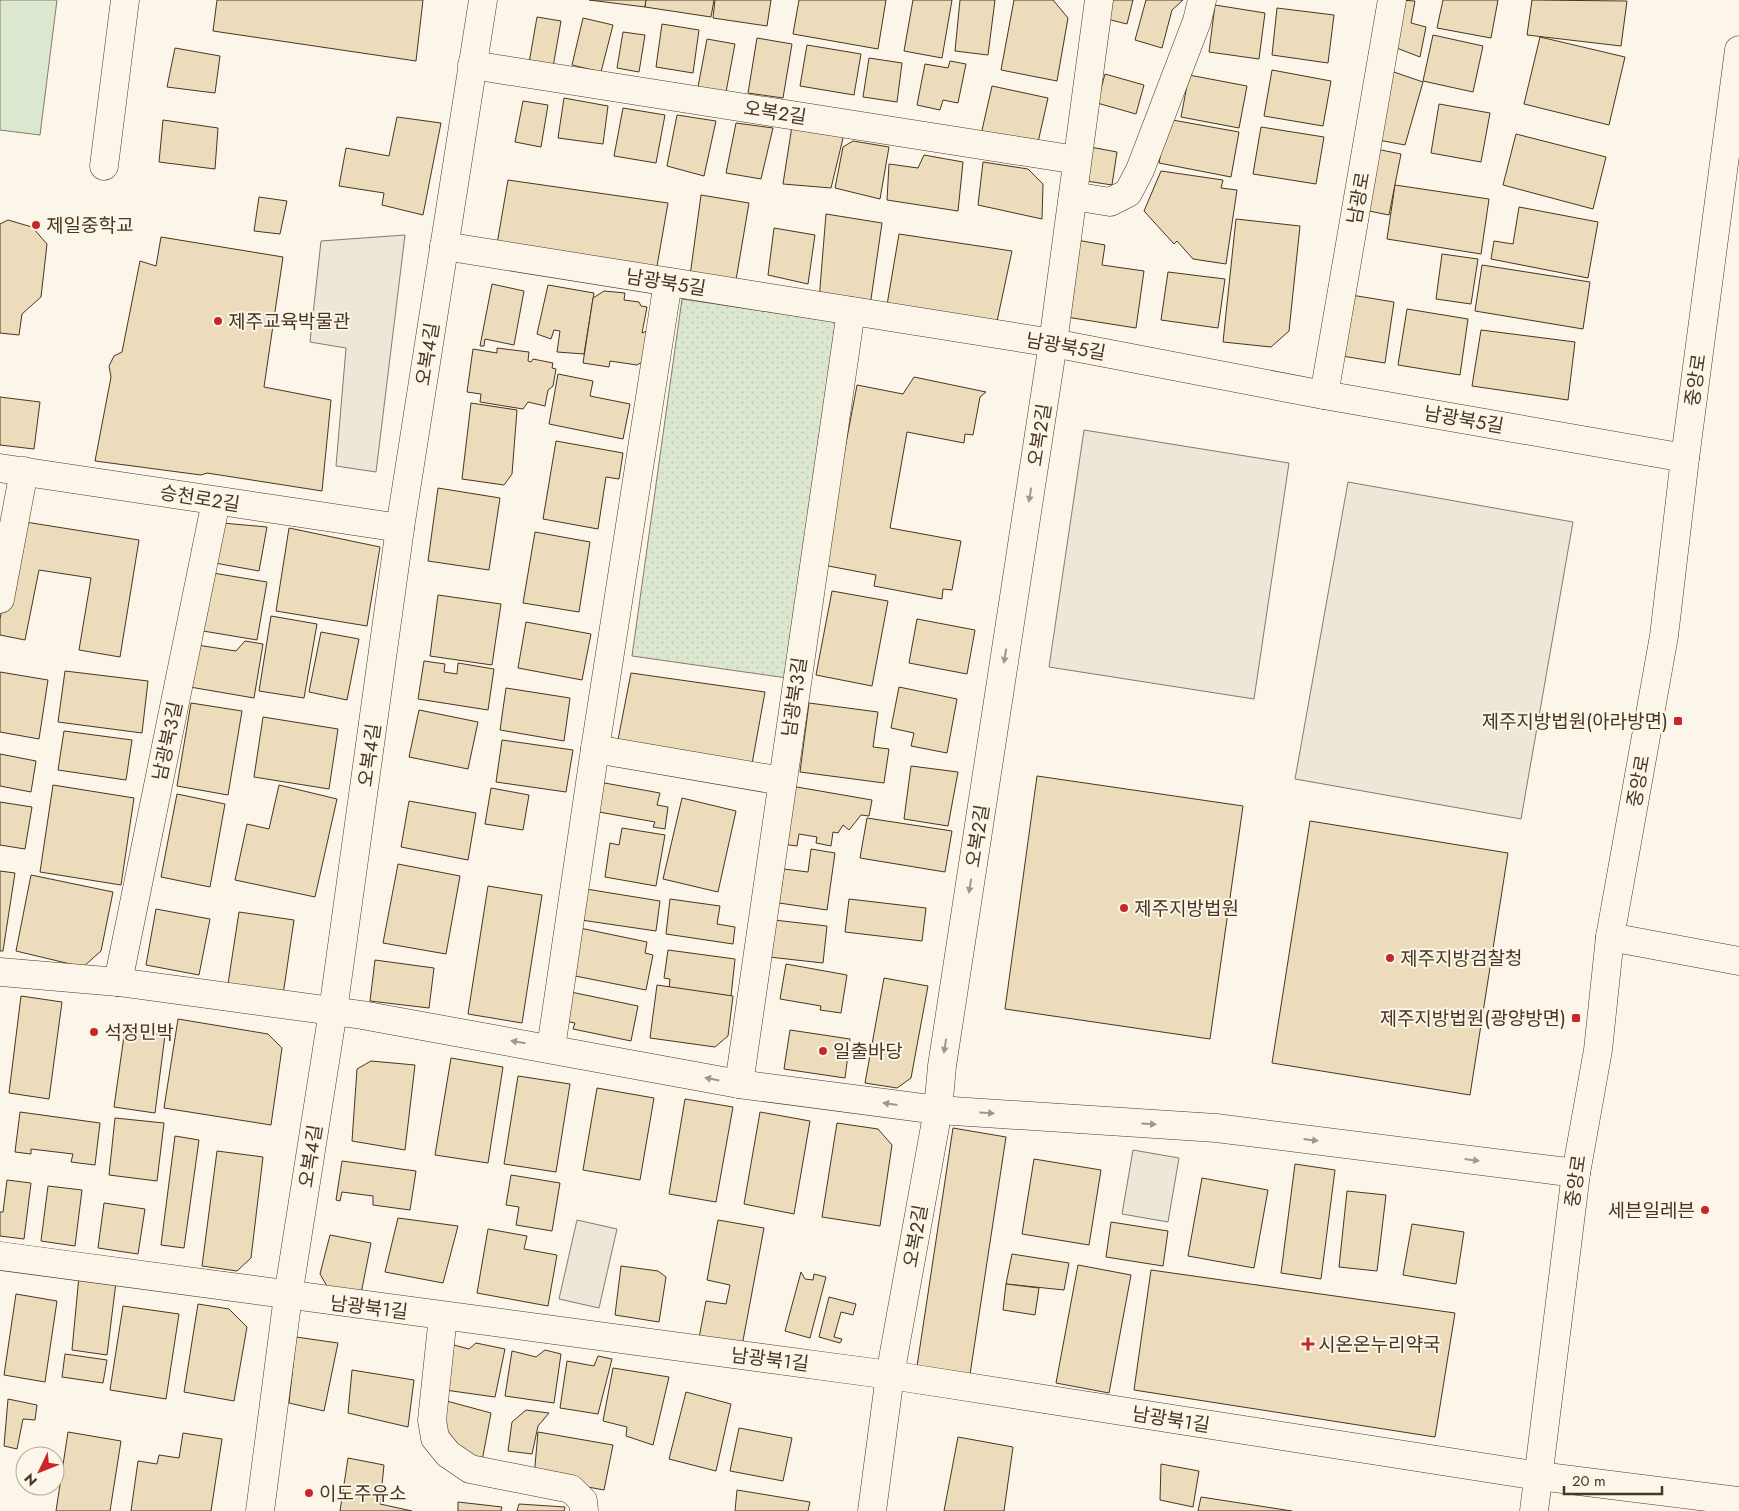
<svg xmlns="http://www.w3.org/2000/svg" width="1739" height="1511" viewBox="0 0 1739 1511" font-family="Jost,'Noto Sans KR',sans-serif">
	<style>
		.green { fill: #dce7d0; stroke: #887966 }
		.park { fill: url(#park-dots); stroke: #887966 }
		.parking { fill: #ede7d9; stroke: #887966 }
		.building { fill: #ecdcbc; stroke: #4a3520 }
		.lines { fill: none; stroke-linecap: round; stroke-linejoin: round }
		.minor-casing { stroke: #4a3520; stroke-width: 29 }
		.major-casing { stroke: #4a3520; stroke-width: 29 }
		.minor { stroke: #fbf6e9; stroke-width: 28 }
		.major { stroke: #fbf6e9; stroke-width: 28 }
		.oneway { fill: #a29684 }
		.poi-dot { fill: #c62828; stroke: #fbf6e9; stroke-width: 2 }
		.labels { text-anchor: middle; stroke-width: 4; stroke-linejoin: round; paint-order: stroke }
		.street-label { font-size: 19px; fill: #4a3520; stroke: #fbf6e9 }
		.poi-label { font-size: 19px; fill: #4a3520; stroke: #fbf6e9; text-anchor: start }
	</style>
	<defs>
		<pattern id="park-dots" width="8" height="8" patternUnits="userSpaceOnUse" patternTransform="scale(1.25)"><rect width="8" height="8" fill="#dce7d0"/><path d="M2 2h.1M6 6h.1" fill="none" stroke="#bec7b2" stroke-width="1.8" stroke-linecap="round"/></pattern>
	</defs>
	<rect width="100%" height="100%" fill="#fbf6e9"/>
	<polygon class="green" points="0,0 57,0 40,135 0,130"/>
	<polygon class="park" points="682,299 837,322 787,678 632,656"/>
	<g class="parking">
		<polygon points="405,235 376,472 336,466 346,348 310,342 321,241"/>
		<polygon points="1084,430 1289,463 1254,699 1049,667"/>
		<polygon points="1348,482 1573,522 1521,819 1295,779"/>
		<polygon points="1133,1150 1179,1158 1168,1222 1122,1214"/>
		<polygon points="577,1220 617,1229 599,1308 559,1299"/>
	</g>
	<g class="building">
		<polygon points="217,0 423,0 416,61 213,31"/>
		<polygon points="589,0 646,0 645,7"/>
		<polygon points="646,0 714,0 711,17 645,7"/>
		<polygon points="715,0 771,0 767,26 713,18"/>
		<polygon points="799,0 886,0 878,49 793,34"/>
		<polygon points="913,0 952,0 942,58 904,51"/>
		<polygon points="960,0 995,0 988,55 955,51"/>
		<polygon points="1014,0 1053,0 1068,18 1057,81 1001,70"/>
		<polygon points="1104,0 1133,0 1127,24 1099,17"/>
		<polygon points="1146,0 1183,0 1172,10 1162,48 1135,40"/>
		<polygon points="1400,0 1415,1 1411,23 1426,27 1420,57 1394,47"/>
		<polygon points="1443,0 1498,0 1491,38 1437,28"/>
		<polygon points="1532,0 1627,1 1621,46 1527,35"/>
		<polygon points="1215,5 1265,13 1259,59 1209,52"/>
		<polygon points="1277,8 1334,15 1328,63 1272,55"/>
		<polygon points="537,17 561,21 553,67 529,63"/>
		<polygon points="583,18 613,25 601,72 572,65"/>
		<polygon points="662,24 699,30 693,73 656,67"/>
		<polygon points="623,32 645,35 639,72 617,68"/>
		<polygon points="1433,35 1483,46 1473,92 1423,81"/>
		<polygon points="1540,37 1625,57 1609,125 1524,104"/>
		<polygon points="757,38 792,44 783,98 748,93"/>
		<polygon points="707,39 735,44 726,92 698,87"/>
		<polygon points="807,45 861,54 854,95 800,86"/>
		<polygon points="175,48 220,56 215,93 167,87"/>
		<polygon points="869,58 902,63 897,102 863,97"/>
		<polygon points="950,61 966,64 958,103 943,100 940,110 917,105 925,64 948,68"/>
		<polygon points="1385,69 1423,82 1405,145 1373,139"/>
		<polygon points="1272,70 1331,81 1323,126 1264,116"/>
		<polygon points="1105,74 1144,85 1136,114 1097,103"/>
		<polygon points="1189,75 1247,86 1239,128 1181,117"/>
		<polygon points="992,86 1048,98 1036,151 980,139"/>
		<polygon points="564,98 608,106 603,144 558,138"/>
		<polygon points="523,101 548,105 541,147 515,142"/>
		<polygon points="1439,104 1490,113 1481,162 1431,153"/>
		<polygon points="623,108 665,115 656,163 614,156"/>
		<polygon points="677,115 716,121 704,176 667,166"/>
		<polygon points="397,117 441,123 423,215 382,205 384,193 339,186 346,148 389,156"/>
		<polygon points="1167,119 1239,132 1231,177 1159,163"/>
		<polygon points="163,120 218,128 215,169 159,162"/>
		<polygon points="736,123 773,128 761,179 726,173"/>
		<polygon points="792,126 844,134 831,188 783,184"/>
		<polygon points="1261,127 1324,137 1316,184 1253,174"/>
		<polygon points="1516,134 1606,157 1593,209 1503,185"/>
		<polygon points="853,141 889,147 880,199 835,188 843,147"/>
		<polygon points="1085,146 1117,152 1112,185 1080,180"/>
		<polygon points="1371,148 1401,154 1389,215 1359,209"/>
		<polygon points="924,155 963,162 958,211 887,200 889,164 918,168"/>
		<polygon points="983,162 1028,169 1043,184 1042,219 978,205"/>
		<polygon points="1161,171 1223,180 1221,188 1237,190 1226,264 1193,259 1177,241 1174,244 1144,211"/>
		<polygon points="508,180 668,203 656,272 496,250"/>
		<polygon points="1395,185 1489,199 1481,254 1387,239"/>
		<polygon points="701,195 749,203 735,286 690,276"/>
		<polygon points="259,197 287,201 280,234 254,231"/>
		<polygon points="1519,207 1598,222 1588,278 1491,259 1494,241 1513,244"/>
		<polygon points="826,214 882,223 870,306 819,300"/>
		<polygon points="1236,219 1300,226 1289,331 1271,347 1223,342"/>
		<polygon points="8,220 32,227 47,244 41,297 22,314 19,335 0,333 0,224"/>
		<polygon points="774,228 815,235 808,284 768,275"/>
		<polygon points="899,234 1012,251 996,326 886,311"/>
		<polygon points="161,237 283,257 264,387 331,400 322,491 207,473 201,475 95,461 111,377 109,366 114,356 122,352 140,261 156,266"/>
		<polygon points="1071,239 1105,245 1102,265 1144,271 1136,328 1060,316"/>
		<polygon points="1442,254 1478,259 1471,304 1436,299"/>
		<polygon points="1482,265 1590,282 1583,329 1475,311"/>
		<polygon points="1168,272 1225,279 1218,328 1161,320"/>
		<polygon points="492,284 524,291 514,345 485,339 484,346 480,346"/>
		<polygon points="548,285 594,293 584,354 557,352 560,331 554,330 551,339 537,334"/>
		<polygon points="604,291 625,293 624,300 639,302 641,306 647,307 642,333 651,329 644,361 637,365 610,361 609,367 583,363 593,298"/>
		<polygon points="1345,294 1394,302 1385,363 1336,355"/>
		<polygon points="1407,309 1468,319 1460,375 1398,365"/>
		<polygon points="1481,330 1575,342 1568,400 1472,386"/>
		<polygon points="497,348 529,352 528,361 531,362 533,359 553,363 552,368 556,369 553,386 548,390 545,406 528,402 523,409 480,402 481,394 467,392 473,349 497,353"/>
		<polygon points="558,374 593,381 590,396 630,404 623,439 549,424"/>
		<polygon points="914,377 986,392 980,397 973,435 965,434 964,443 907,432 890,528 961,541 952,590 943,589 942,599 874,586 876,575 823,565 857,385 903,394"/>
		<polygon points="0,397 40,402 34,449 0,445"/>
		<polygon points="471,403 517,410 512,474 504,485 462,479"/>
		<polygon points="556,441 623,453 619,479 606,477 598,529 543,519"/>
		<polygon points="438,488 500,498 489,570 428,561"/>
		<polygon points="19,521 139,540 120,657 79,650 91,578 39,570 25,640 0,635 0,619"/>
		<polygon points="222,523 267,527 259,571 215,563"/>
		<polygon points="289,528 380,547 367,626 276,611"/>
		<polygon points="535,532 590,542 579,612 523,603"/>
		<polygon points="213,573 267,582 257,640 203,631"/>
		<polygon points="832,591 888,601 872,686 816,675"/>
		<polygon points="438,595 501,604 492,665 430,656"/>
		<polygon points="271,616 317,624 304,698 259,691"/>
		<polygon points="917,619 975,630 967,674 909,663"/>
		<polygon points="526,622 591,634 582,680 518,668"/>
		<polygon points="321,632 359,639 347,700 309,692"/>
		<polygon points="245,641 263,644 254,698 190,687 197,645 236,651"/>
		<polygon points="424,661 445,664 444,672 457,674 458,663 494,669 488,710 418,699"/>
		<polygon points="65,671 148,681 142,733 58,722"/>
		<polygon points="0,672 48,680 39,739 0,732"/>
		<polygon points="631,673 765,692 752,764 617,745"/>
		<polygon points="899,687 957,699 947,753 911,746 914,733 891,728"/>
		<polygon points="506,688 570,698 564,741 500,730"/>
		<polygon points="191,703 242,711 228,795 177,786"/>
		<polygon points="809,703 878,712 873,747 889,749 884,783 800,772"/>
		<polygon points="419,710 478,722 468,769 409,757"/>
		<polygon points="263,717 338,729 329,789 254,777"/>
		<polygon points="64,731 132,740 126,780 58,770"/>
		<polygon points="502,740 573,750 566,792 496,782"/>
		<polygon points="0,754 36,761 31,792 0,786"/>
		<polygon points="911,766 958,772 948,826 904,819"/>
		<polygon points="1037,776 1243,806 1210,1039 1005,1009"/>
		<polygon points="599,782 660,793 657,805 668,807 665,829 653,827 655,822 599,812"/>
		<polygon points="53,785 134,798 121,885 40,872"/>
		<polygon points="279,785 337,799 315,897 235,880 247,824 269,829"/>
		<polygon points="791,786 872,800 869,816 861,815 849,830 843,825 838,833 833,832 831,846 816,843 817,837 799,834 797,846 782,844"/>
		<polygon points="491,788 529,795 523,830 485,824"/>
		<polygon points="177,794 225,804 210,887 161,877"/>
		<polygon points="682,798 736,811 718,892 663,879"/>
		<polygon points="409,801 476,813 468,860 401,847"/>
		<polygon points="0,802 32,807 25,849 0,845"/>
		<polygon points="867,818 952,831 945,872 860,858"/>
		<polygon points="1310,821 1508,853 1470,1095 1272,1063"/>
		<polygon points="622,828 665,835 656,886 605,877 610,843 619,845"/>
		<polygon points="811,849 835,853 827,910 779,903 784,869 808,872"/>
		<polygon points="398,864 460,876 446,954 383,943"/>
		<polygon points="0,871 15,873 3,951 0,951"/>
		<polygon points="31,875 113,892 101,951 83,967 16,951"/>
		<polygon points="488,886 542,895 522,1023 468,1014"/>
		<polygon points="586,889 660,901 656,931 581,920"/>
		<polygon points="670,899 720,906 717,924 735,927 733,944 666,934"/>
		<polygon points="849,899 926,908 922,941 845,932"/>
		<polygon points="156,909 210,919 199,975 146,965"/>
		<polygon points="239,912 294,920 283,995 228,984"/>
		<polygon points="774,920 827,926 823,963 769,957"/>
		<polygon points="575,927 647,942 645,953 653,955 646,990 565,974"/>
		<polygon points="668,950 735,959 731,996 669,988 670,979 664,978"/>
		<polygon points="375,960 434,968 429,1008 370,1001"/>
		<polygon points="786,964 847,975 841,1013 820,1010 821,1006 780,999"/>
		<polygon points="884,978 928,986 911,1078 897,1088 865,1083"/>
		<polygon points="657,985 733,996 728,1036 715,1047 650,1038"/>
		<polygon points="566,991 638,1006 631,1041 573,1029 575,1023 560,1020"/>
		<polygon points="21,996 62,1002 49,1099 9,1093"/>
		<polygon points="178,1019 268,1034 282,1048 271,1125 164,1108"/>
		<polygon points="125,1029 165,1035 155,1113 114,1107"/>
		<polygon points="790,1030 850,1039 845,1078 784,1069"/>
		<polygon points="451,1058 503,1067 488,1163 435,1155"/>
		<polygon points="371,1061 415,1065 405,1150 352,1141 357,1069"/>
		<polygon points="518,1076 570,1084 556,1172 504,1164"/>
		<polygon points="597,1088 654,1098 640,1180 583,1170"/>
		<polygon points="685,1099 733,1107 716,1202 669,1194"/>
		<polygon points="20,1112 100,1123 95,1165 71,1162 73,1154 31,1149 31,1154 15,1152"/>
		<polygon points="760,1112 810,1121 794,1214 744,1204"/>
		<polygon points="115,1118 164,1123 157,1181 109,1175"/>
		<polygon points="837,1123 878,1129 892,1145 880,1226 822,1217"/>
		<polygon points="953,1128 1006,1137 969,1381 916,1373"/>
		<polygon points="175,1136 199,1140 184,1248 161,1245"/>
		<polygon points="217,1151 263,1157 251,1258 237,1271 202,1266"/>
		<polygon points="1034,1159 1101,1170 1089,1245 1022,1234"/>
		<polygon points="342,1161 416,1171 410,1210 373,1205 373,1196 342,1192 340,1201 336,1200"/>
		<polygon points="1295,1164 1335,1170 1321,1279 1281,1273"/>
		<polygon points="511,1175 560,1183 552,1231 516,1225 519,1207 506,1205"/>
		<polygon points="1202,1178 1268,1190 1254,1268 1188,1256"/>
		<polygon points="7,1180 31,1183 24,1239 0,1236 0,1212 3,1212"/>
		<polygon points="48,1186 82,1190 75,1246 41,1241"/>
		<polygon points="1347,1191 1386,1195 1377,1271 1339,1267"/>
		<polygon points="104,1203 145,1209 138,1254 98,1248"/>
		<polygon points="398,1218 458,1226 443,1283 385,1272"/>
		<polygon points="718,1220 764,1228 742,1346 699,1338 706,1301 726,1304 730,1285 707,1280"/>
		<polygon points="1111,1222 1168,1231 1163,1266 1106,1257"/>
		<polygon points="1412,1224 1464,1232 1456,1284 1403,1275"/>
		<polygon points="488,1229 527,1236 524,1249 557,1255 548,1306 477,1293"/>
		<polygon points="330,1235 371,1243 360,1299 331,1293 320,1274"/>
		<polygon points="1012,1254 1069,1263 1064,1290 1006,1284"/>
		<polygon points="1078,1265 1131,1275 1109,1393 1056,1383"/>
		<polygon points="621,1266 658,1271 666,1277 659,1322 615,1315"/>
		<polygon points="1151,1270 1455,1313 1435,1437 1134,1390"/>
		<polygon points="801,1272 805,1279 813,1280 814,1274 826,1277 810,1338 785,1331"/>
		<polygon points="79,1276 116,1282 107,1355 72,1350"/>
		<polygon points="1006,1284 1039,1288 1035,1315 1003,1310"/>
		<polygon points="16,1294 57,1301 45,1382 4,1375"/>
		<polygon points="829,1297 856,1304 853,1315 841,1312 834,1337 842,1339 840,1343 819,1337"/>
		<polygon points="198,1304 229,1309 247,1327 234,1401 184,1392"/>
		<polygon points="123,1306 179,1314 166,1399 110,1390"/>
		<polygon points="296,1337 338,1343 324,1411 289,1403"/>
		<polygon points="476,1343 505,1349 495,1397 445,1390 450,1344 469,1349"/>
		<polygon points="545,1350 561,1354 554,1403 505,1396 512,1351 536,1357"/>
		<polygon points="65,1354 107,1360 103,1383 62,1377"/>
		<polygon points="598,1356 612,1359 598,1414 560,1408 567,1361 594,1366"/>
		<polygon points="613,1368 669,1377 653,1445 626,1436 627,1427 603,1421"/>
		<polygon points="352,1370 414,1380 408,1427 348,1413"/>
		<polygon points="686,1392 731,1404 716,1471 669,1459"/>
		<polygon points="8,1399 37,1405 35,1420 23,1419 17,1449 4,1446"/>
		<polygon points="443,1400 491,1413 482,1461 460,1457 439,1428"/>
		<polygon points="526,1410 549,1413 538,1426 532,1454 508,1451 512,1422"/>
		<polygon points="739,1428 792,1438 783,1481 730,1471"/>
		<polygon points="68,1432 121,1441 110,1511 56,1511"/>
		<polygon points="538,1432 613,1445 604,1490 534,1477"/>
		<polygon points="183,1433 222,1439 211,1511 131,1511 138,1461 157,1464 159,1455 179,1458"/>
		<polygon points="958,1437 1013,1447 1004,1511 944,1511"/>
		<polygon points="348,1458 384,1465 380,1504 412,1511 340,1511"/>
		<polygon points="1161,1464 1199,1471 1193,1507 1160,1500"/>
		<polygon points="737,1490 810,1502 808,1511 735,1511"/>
		<polygon points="1201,1497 1292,1511 1198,1511"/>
		<polygon points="458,1502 502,1507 501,1511 458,1511"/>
		<polygon points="519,1504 565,1507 564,1511 517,1511"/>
	</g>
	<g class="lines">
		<defs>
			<g id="minor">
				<polyline points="472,65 1077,160"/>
				<polyline points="104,166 125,0"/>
				<polyline points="1073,196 1110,202 1128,193 1140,170 1197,21 1202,0"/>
				<polyline points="444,246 1053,343 1324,395 1685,458"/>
				<polyline points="1324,395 1392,0"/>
				<polyline points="0,468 400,528"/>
				<polyline points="0,599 24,471"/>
				<polyline points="595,749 782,781"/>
				<polyline points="1610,937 1739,961"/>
				<polyline points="0,972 118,982 362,1015 739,1084 938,1110 1216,1128 1576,1173"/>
				<polyline points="118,982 216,501"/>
				<polyline points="551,1048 595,749 668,282"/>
				<polyline points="739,1084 851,311"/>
				<polyline points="0,1256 890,1375 1539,1476 1739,1501"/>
				<polyline points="443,1316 432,1420 435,1438 448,1454 470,1469 571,1489 583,1501 584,1511"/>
				<polyline points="260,1511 288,1296 333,1011 400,528 483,0"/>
				<polyline points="872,1511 890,1375 938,1110 942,1066 1053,343 1099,0"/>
			</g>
			<polyline id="major" points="1534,1511 1576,1173 1598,1050 1610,937 1664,636 1685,458 1739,50"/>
		</defs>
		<use href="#minor" class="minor-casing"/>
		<use href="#major" class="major-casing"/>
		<use href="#minor" class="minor"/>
		<use href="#major" class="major"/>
	</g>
	<defs><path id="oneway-solid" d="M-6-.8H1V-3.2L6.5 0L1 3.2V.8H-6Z" transform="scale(1.25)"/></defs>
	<g class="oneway">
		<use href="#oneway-solid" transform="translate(1030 495) rotate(99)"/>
		<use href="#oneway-solid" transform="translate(1005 656) rotate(99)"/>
		<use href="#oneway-solid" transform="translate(970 886) rotate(99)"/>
		<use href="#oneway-solid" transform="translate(518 1042) rotate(-170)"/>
		<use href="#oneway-solid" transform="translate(945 1046) rotate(99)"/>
		<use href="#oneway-solid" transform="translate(712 1079) rotate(-169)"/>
		<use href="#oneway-solid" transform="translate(890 1104) rotate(-172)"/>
		<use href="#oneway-solid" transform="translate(987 1113) rotate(4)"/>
		<use href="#oneway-solid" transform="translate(1149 1124) rotate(4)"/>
		<use href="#oneway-solid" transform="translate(1311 1140) rotate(7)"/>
		<use href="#oneway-solid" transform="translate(1472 1160) rotate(7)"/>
	</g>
	<g class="poi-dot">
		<circle cx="36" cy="225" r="5"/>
		<circle cx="218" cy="321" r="5"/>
		<rect x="1673" y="716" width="10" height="10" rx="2.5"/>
		<circle cx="1124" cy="908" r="5"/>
		<circle cx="1390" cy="958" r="5"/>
		<rect x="1571" y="1013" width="10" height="10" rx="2.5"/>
		<circle cx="94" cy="1032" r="5"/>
		<circle cx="823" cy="1051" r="5"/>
		<circle cx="1705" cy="1210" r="5"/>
		<path d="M1305.5 1336.5h5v5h5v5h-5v5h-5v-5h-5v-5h5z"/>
		<circle cx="309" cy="1493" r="5"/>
	</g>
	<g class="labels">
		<g class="street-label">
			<text transform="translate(775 112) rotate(9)" y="7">오복2길</text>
			<text transform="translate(1358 198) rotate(-80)" y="7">남광로</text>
			<text transform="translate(666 282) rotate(9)" y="7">남광북5길</text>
			<text transform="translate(1066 346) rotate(10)" y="7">남광북5길</text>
			<text transform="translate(427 354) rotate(-81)" y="7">오복4길</text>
			<text transform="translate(1695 380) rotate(-82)" y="7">중앙로</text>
			<text transform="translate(1464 419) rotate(10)" y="7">남광북5길</text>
			<text transform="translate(1039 435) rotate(-81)" y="7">오복2길</text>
			<text transform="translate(200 498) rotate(9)" y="7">승천로2길</text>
			<text transform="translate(794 697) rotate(-82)" y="7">남광북3길</text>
			<text transform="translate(167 741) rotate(-78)" y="7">남광북3길</text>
			<text transform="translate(369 755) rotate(-82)" y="7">오복4길</text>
			<text transform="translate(1638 781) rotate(-80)" y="7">중앙로</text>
			<text transform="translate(977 836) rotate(-81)" y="7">오복2길</text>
			<text transform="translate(310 1156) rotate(-81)" y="7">오복4길</text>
			<text transform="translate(1575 1181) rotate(-82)" y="7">중앙로</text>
			<text transform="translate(915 1236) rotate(-80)" y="7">오복2길</text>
			<text transform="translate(369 1307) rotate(7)" y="7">남광북1길</text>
			<text transform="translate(770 1359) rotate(7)" y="7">남광북1길</text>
			<text transform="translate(1171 1419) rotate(9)" y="7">남광북1길</text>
		</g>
		<g class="poi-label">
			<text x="46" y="232">제일중학교</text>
			<text x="228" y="328">제주교육박물관</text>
			<text x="1668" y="728" text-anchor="end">제주지방법원(아라방면)</text>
			<text x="1134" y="915">제주지방법원</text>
			<text x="1400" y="965">제주지방검찰청</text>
			<text x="1566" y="1025" text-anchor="end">제주지방법원(광양방면)</text>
			<text x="104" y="1039">석정민박</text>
			<text x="833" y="1058">일출바당</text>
			<text x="1695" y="1217" text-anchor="end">세븐일레븐</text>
			<text x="1318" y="1351">시온온누리약국</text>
			<text x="319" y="1500">이도주유소</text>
		</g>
	</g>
	<g transform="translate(40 1471) rotate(227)"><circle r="24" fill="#fbf6e9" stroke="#b4a999"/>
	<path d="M0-4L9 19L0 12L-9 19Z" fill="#c62828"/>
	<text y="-8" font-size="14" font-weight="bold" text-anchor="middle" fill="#4a3520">N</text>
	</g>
	<path d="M1564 1486v8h98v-8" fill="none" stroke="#4a3520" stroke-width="2.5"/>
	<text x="1572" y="1486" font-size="15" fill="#4a3520" stroke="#fbf6e9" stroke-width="4" paint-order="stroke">20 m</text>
</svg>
